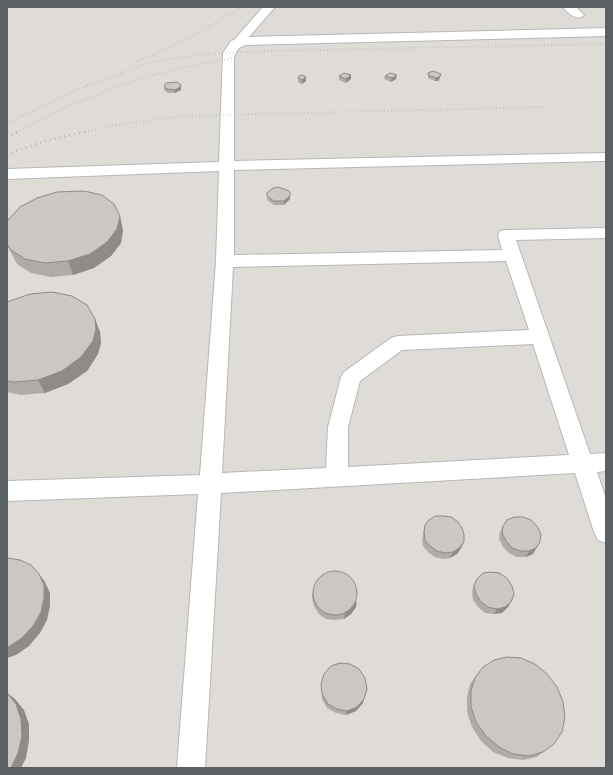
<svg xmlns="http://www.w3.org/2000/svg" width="613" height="775" viewBox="0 0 613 775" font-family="'Source Sans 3',sans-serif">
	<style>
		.industrial { fill: #dfdcd8 }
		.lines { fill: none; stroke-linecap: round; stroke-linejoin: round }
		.street-casing { stroke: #b4b7ba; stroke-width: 2 }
		.street { fill: #fff; fill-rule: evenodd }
		.rail-far1 { stroke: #b2b3b4; stroke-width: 2; stroke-dasharray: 0.5 3; stroke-linecap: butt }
		.rail { stroke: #b2b3b4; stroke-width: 2.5; stroke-dasharray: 1 4; stroke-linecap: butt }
		.wall { fill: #afaba7 }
		.shaded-wall { fill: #8e8b88 }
		.building { fill: #cbc7c2; stroke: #8e8b88 }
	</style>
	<rect width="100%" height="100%" fill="#eeeae3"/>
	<rect class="industrial" x="7" y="7" width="599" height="761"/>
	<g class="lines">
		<defs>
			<g id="street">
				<path d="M 263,7 L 275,7 L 249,37 L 606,28 L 606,36 L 246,45 C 238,47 236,51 234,59 L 234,161 L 606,153 L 606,161 L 234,170 L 234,255 L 502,250 L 498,235 L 500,231 L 506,230 L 606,228 L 606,238 L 516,240 L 590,454 L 606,453 L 606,471 L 597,472 L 606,499 L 606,543 L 598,540 L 594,532 L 575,473 L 221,493 L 205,768 L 177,768 L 198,494 L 7,501 L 7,481 L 200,475 L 216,261 L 219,171 L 7,179 L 7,169 L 219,162 L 223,53 L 231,41 L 234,40 ZM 506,261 L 529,330 L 398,336 L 391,338 L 344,372 L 341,377 L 328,427 L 326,468 L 222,473 L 233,267 ZM 533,344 L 569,455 L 348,467 L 348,427 L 360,381 L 402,350 Z"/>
				<path d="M 563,7 L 576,7 L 584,15 L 582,17 C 574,19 568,13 563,7 Z"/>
			</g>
		</defs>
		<use href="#street" class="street-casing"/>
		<use href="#street" class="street"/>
		<g class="rail-far1">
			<polyline points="136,62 185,40 243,7"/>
			<polyline points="84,87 152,62 205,54 268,51 606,44"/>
			<polyline points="7,123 89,84"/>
			<path d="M 17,132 C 89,92 154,71 235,58"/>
			<polyline points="85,132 108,126 182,116 544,107"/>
		</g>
		<g class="rail">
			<polyline points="7,137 19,131"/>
			<polyline points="7,154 45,141 89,131"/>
		</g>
	</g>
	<g class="wall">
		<polygon points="428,75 440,78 438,81 435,81 428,78"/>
		<polygon points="339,76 351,79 346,83 339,80"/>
		<polygon points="385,76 396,79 391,82 384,79"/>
		<polygon points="298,78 306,81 302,84 298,82"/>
		<polygon points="181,85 181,90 175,93 168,93 164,90 164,86"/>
		<polygon points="290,192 290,199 284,205 274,205 267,200 267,193"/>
		<polygon points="7,222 123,230 121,243 111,256 94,268 73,275 51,277 31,273 17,264 7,245"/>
		<polygon points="7,302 95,319 100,332 101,343 98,354 87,371 68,384 45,393 21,395 7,392"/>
		<polygon points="425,525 464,542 461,548 457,554 450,558 443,559 435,557 428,552 423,546 422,539"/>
		<polygon points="503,526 533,554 526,557 517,557 509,553 503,547 499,539 500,532"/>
		<polygon points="477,579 511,602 508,607 502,613 494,614 485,613 478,607 473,600 472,591 474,584"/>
		<polygon points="312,593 356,607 351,614 344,619 335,620 326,619 319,614 314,606 312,598"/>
		<polygon points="483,667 543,752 537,757 523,760 508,758 493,752 481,741 472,727 467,712 467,697 470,684"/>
		<polygon points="321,684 363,703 356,711 346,715 336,713 327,708 322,699"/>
	</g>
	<g class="shaded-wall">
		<polygon points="441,74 440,78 438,81 435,81 436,78"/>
		<polygon points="351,75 351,79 346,83 346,79"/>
		<polygon points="397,75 396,79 391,82 392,78"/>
		<polygon points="306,77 306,81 302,84 302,80"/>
		<polygon points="181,85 181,90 175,93 175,90"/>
		<polygon points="290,196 290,199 284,205 284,201"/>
		<polygon points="120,216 123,230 121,243 111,256 94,268 73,275 68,261"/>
		<polygon points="95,319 100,332 101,343 98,354 87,371 68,384 45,393 38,380"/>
		<polygon points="464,542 461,548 457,554 450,558 453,552"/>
		<polygon points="540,542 533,554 526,557 529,551"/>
		<polygon points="39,574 45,582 50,593 50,606 47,620 40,633 29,646 16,655 7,658 7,648"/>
		<polygon points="357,601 356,607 351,614 344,619 345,614"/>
		<polygon points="511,602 508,607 502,613 494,614 497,609"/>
		<polygon points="367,689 363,703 356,711 346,715 347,711"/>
		<polygon points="7,693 15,699 24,710 29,724 29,741 26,758 21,768 11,768"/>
	</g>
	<g class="building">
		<polygon points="433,71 441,74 439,77 436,78 428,75 428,73"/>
		<polygon points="344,73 351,75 346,79 339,76"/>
		<polygon points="390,73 397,75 392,78 385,76"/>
		<polygon points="302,75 306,77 302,80 298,78 299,76"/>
		<polygon points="177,82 181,85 180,87 175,90 167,89 164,86 166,83"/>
		<polygon points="278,187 287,190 290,192 290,196 284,201 274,201 267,196 267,193 273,188"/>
		<polygon points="84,191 102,195 114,204 120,216 117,229 107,242 90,254 68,261 45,263 25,259 11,250 7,244 7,222 8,220 20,207 37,198 57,192"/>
		<polygon points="52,292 72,296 87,305 95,319 96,329 93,341 81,357 62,371 38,380 14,382 7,381 7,302 30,294"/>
		<polygon points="435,516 443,516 451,517 458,522 462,528 464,535 464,542 459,548 453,552 445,553 437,551 430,546 425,540 424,532 425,525 429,520"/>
		<polygon points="514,517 523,517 531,520 537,526 541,534 540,542 536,548 529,551 521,551 512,548 506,541 502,533 503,526 507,520"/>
		<polygon points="7,558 20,560 31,565 39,574 44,585 44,598 41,612 33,626 22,638 7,648"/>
		<circle cx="335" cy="593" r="22"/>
		<polygon points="491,572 499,573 507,578 512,586 514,594 511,602 505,607 497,609 488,607 481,602 476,594 474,586 477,579 483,573"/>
		<polygon points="507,657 521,658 535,664 547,674 557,687 563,702 565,717 562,732 554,744 543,752 529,756 513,754 499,747 486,736 476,722 471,707 471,691 475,678 483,667 494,660"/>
		<polygon points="340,663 350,664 359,669 365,678 367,689 364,699 357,707 347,711 337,709 328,704 322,694 321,684 324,674 331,666"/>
		<polygon points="7,693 16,704 21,719 22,736 18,753 11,768 7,768"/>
	</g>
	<rect width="613" height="775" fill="none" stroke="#5b6064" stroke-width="16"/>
</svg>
